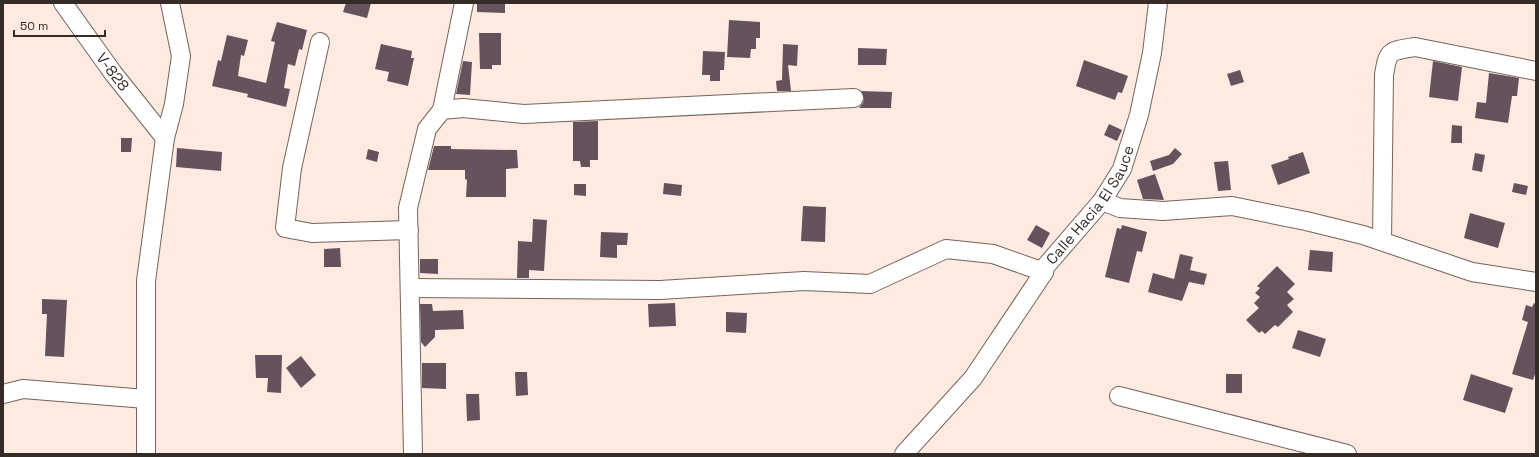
<svg xmlns="http://www.w3.org/2000/svg" width="1539" height="457" viewBox="0 0 1539 457" font-family="'Space Grotesk',sans-serif">
	<style>
		.building { fill: #65525c }
		.lines { fill: none; stroke-linecap: round; stroke-linejoin: round }
		.minor-casing { stroke: #766359; stroke-width: 20 }
		.minor { stroke: #fff; stroke-width: 18 }
		.labels { text-anchor: middle; stroke-width: 4; stroke-linejoin: round; paint-order: stroke }
		.street-label { font-size: 15px; fill: #352c28; stroke: #fdebe1 }
	</style>
	<rect width="100%" height="100%" fill="#fdebe1"/>
	<g class="building">
		<polygon points="346,3 371,3 367,18 343,12"/>
		<polygon points="477,3 505,3 505,13 477,12"/>
		<polygon points="729,20 760,22 760,38 756,38 756,49 751,49 750,58 727,57"/>
		<polygon points="277,22 307,30 302,50 299,49 295,66 288,64 284,88 290,89 286,107 247,97 248,94 212,86 218,60 221,61 227,35 248,40 244,56 241,55 238,76 266,83 275,42 271,41"/>
		<polygon points="479,33 501,33 501,65 492,65 492,69 480,69"/>
		<polygon points="381,44 412,51 411,58 414,58 408,86 387,81 389,72 375,69"/>
		<polygon points="783,44 798,45 797,66 788,65 791,91 777,91 776,81 782,80"/>
		<polygon points="858,48 887,49 886,65 858,65"/>
		<polygon points="703,51 725,52 724,70 720,70 720,81 710,81 710,75 702,75"/>
		<polygon points="1084,60 1128,76 1122,93 1118,92 1115,100 1076,86"/>
		<polygon points="463,61 472,62 470,95 456,94"/>
		<polygon points="1433,61 1462,67 1458,101 1429,97"/>
		<polygon points="1240,70 1244,82 1231,86 1227,74"/>
		<polygon points="1489,73 1519,78 1517,96 1512,96 1508,123 1475,118 1477,102 1486,103"/>
		<polygon points="861,91 892,92 891,108 859,108 863,103 864,98"/>
		<polygon points="598,121 598,160 590,160 590,167 581,167 580,161 573,161 573,122"/>
		<polygon points="1109,124 1122,130 1117,141 1104,135"/>
		<polygon points="1452,125 1462,126 1462,143 1451,143"/>
		<polygon points="121,138 132,138 131,152 121,152"/>
		<polygon points="434,146 451,146 451,149 517,150 518,168 506,169 506,197 466,197 467,180 465,179 465,170 428,170"/>
		<polygon points="177,148 222,152 221,171 176,167"/>
		<polygon points="1175,148 1182,154 1173,164 1153,171 1150,161 1169,155"/>
		<polygon points="368,149 379,152 377,162 366,159"/>
		<polygon points="1303,152 1310,173 1278,185 1271,165 1289,159 1288,157"/>
		<polygon points="1475,153 1485,155 1482,172 1472,170"/>
		<polygon points="1228,161 1231,190 1218,191 1214,162"/>
		<polygon points="1155,174 1164,200 1143,199 1137,180"/>
		<polygon points="664,183 682,185 681,196 663,194"/>
		<polygon points="1514,183 1528,186 1526,195 1512,192"/>
		<polygon points="574,184 586,184 586,196 574,195"/>
		<polygon points="803,206 826,207 825,242 801,241"/>
		<polygon points="1470,213 1505,223 1498,248 1464,238"/>
		<polygon points="533,219 547,220 544,271 529,270 529,278 517,278 518,241 532,242"/>
		<polygon points="1036,225 1050,233 1042,248 1027,240"/>
		<polygon points="1122,225 1147,232 1142,252 1137,251 1129,283 1105,277 1117,228 1121,229"/>
		<polygon points="601,232 628,233 627,245 617,245 617,258 600,257"/>
		<polygon points="340,248 341,267 324,267 324,249"/>
		<polygon points="1310,250 1333,252 1332,272 1308,270"/>
		<polygon points="1180,254 1193,257 1190,270 1207,274 1204,285 1189,282 1182,301 1148,292 1153,273 1174,279"/>
		<polygon points="420,259 438,259 438,274 420,273"/>
		<polygon points="1277,266 1295,284 1287,292 1294,299 1287,305 1293,312 1278,327 1275,325 1265,334 1262,331 1259,333 1246,320 1259,308 1254,303 1260,297 1255,293 1260,288 1257,286"/>
		<polygon points="42,299 67,300 64,357 45,356 47,314 42,314"/>
		<polygon points="675,303 676,326 649,327 648,304"/>
		<polygon points="1534,303 1536,304 1536,371 1533,380 1512,374 1528,322 1522,320 1526,305 1532,307"/>
		<polygon points="420,304 432,304 433,311 463,310 464,329 435,330 435,337 425,347 421,342"/>
		<polygon points="726,312 747,313 746,333 726,332"/>
		<polygon points="1298,330 1326,339 1320,357 1292,348"/>
		<polygon points="255,355 282,355 281,393 267,392 268,378 256,378"/>
		<polygon points="301,356 316,375 301,388 286,368"/>
		<polygon points="422,363 446,363 446,389 422,388"/>
		<polygon points="515,372 527,372 528,395 516,396"/>
		<rect x="1226" y="374" width="16" height="19"/>
		<polygon points="1471,374 1513,388 1505,413 1463,400"/>
		<polygon points="466,394 479,394 480,420 467,421"/>
	</g>
	<g class="lines">
		<defs>
			<g id="minor">
				<path id="s1" d="M 63,3 L 113,73 L 165,138"/>
				<polyline points="320,42 292,168 285,228 312,233 409,230"/>
				<polyline points="442,110 464,3"/>
				<polyline points="1102,201 1120,208 1163,211 1232,206 1306,221 1363,235 1472,272 1536,282"/>
				<path d="M 1382,241 L 1384,75 C 1388,50 1389,51 1415,47 L 1536,71"/>
				<polyline points="410,288 660,290 804,281 870,284 946,249 993,254 1044,272"/>
				<polyline points="3,394 23,389 146,399"/>
				<polyline points="1119,396 1347,454"/>
				<polyline points="146,454 146,281 165,138 174,104 181,56 170,3"/>
				<polyline points="413,454 408,208 427,129 442,110 463,108 524,114 854,98"/>
				<path id="s2" d="M 904,454 L 973,378 L 1044,272 L 1045,267 L 1102,201 L 1122,169 L 1139,115 L 1152,53 L 1158,3"/>
			</g>
		</defs>
		<use href="#minor" class="minor-casing"/>
		<use href="#minor" class="minor"/>
	</g>
	<g class="labels">
		<g class="street-label">
			<text dy="5" stroke="none"><textPath href="#s1" startOffset="85">V-828</textPath></text>
			<text dy="5" stroke="none"><textPath href="#s2" startOffset="313">Calle Hacia El Sauce</textPath></text>
		</g>
	</g>
	<rect width="1539" height="457" fill="none" stroke="#352c28" stroke-width="8"/>
	<path d="M14 30v6h91v-6" fill="none" stroke="#352c28" stroke-width="2"/>
	<text x="20" y="30" font-size="12" fill="#352c28" stroke="#fdebe1" stroke-width="3" paint-order="stroke">50 m</text>
</svg>
